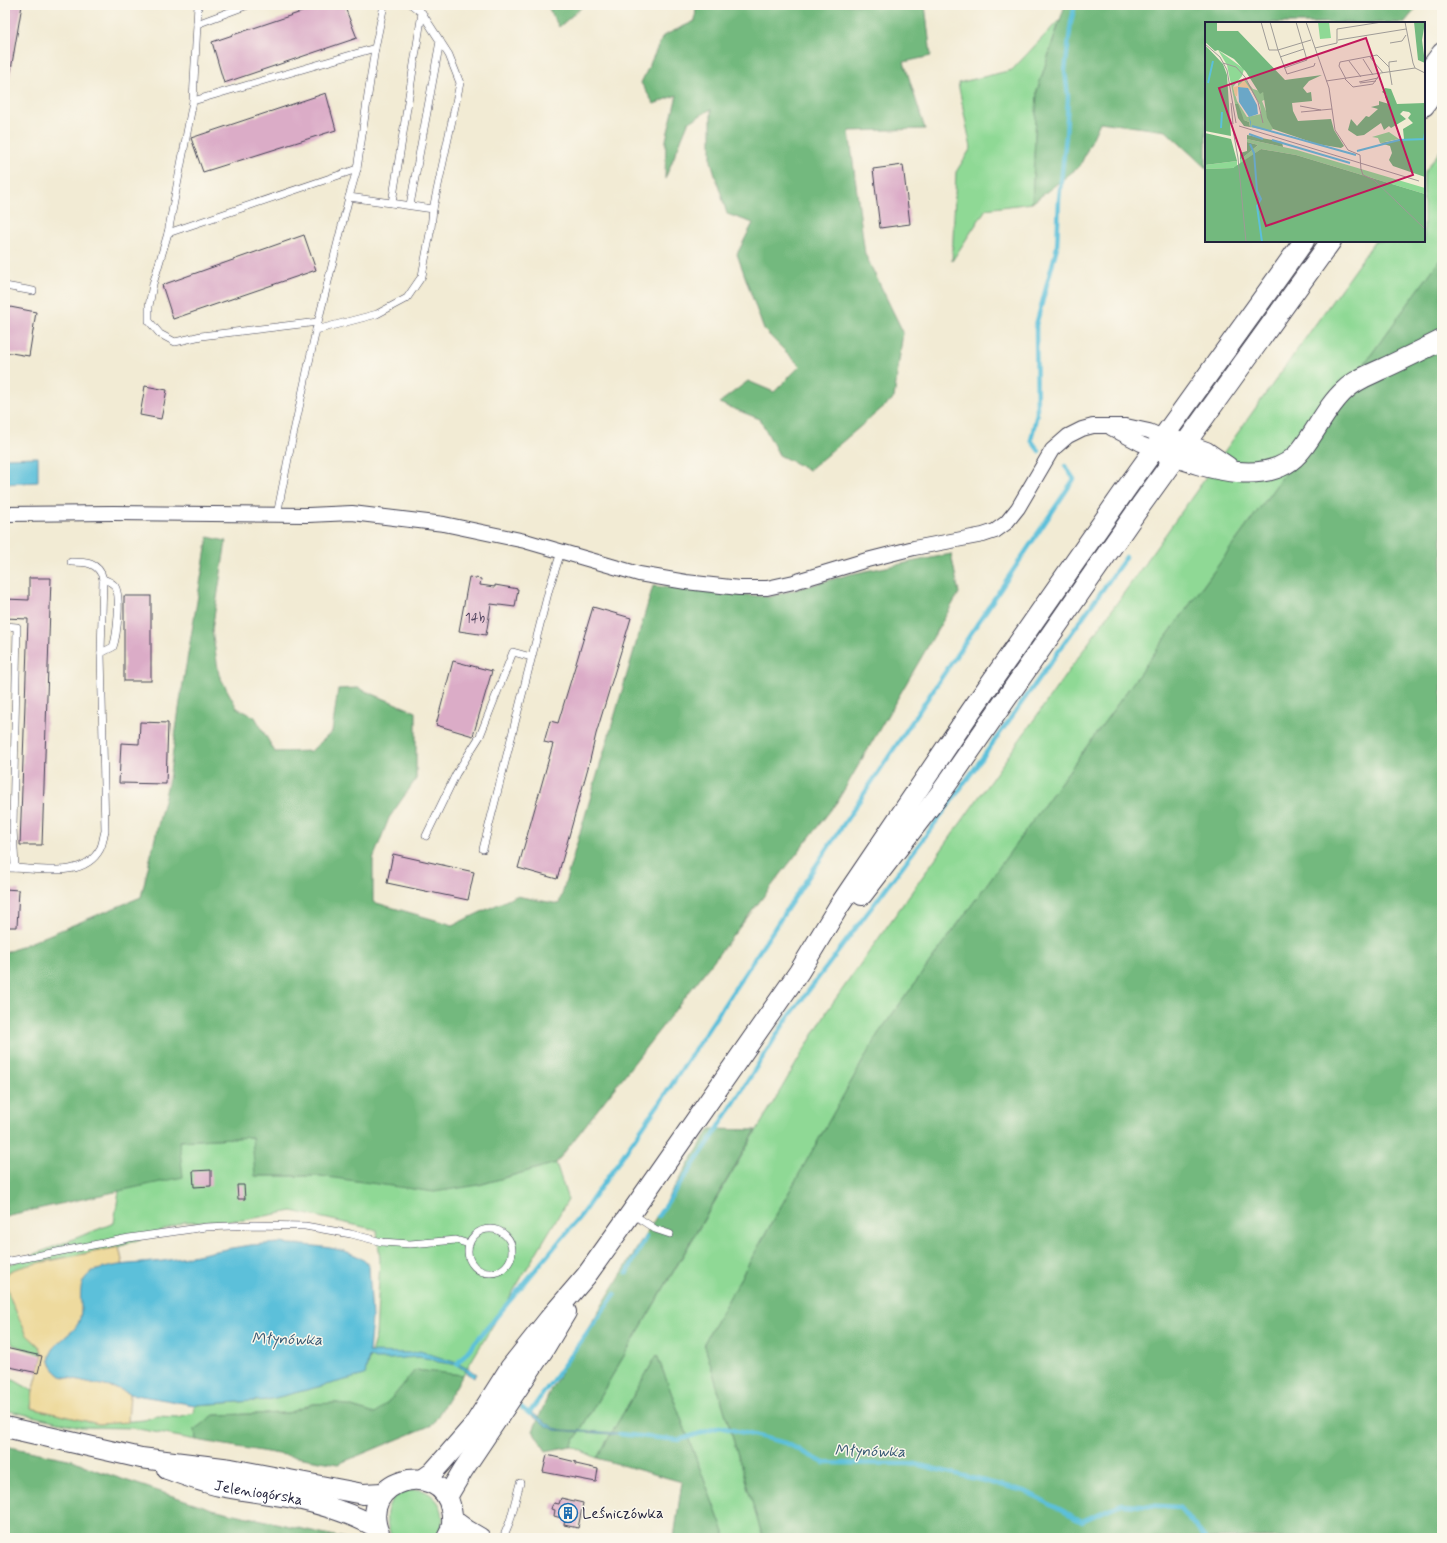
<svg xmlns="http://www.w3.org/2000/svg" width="1447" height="1543" viewBox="0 0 1447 1543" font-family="Mynerve,sans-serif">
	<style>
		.green { fill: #8fd995; stroke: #587e68 }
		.forest { fill: #73b97e; stroke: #4a6e5c }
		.sand { fill: #eeda9e; stroke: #887e6c }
		.water { fill: #5cc0da; stroke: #3f718a }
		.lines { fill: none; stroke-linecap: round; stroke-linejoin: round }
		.stream { stroke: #5cc0da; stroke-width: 4.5 }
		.building { fill: #dbacc7 }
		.lane-casing { stroke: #414052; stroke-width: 8 }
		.street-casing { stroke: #414052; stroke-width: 16 }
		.secondary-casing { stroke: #414052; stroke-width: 22 }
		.lane { stroke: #fff; stroke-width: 7 }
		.street { stroke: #fff; stroke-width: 14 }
		.secondary { stroke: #fff; stroke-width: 20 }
		.labels { text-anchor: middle; stroke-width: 3; stroke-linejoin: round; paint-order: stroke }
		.number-label { font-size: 13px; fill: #50445e }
		.street-label { font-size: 15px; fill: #22223b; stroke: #fbf7ec }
		.poi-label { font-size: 15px; fill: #22223b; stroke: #fbf7ec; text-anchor: start }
		.water-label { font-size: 16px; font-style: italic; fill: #365973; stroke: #fbf7ec }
		.inset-river { fill: none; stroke: #5cc0da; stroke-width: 2 }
		.inset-road { fill: none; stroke: #9f9b97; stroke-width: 1 }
		.view { fill: #c2185b; fill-opacity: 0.15; stroke: #c2185b; stroke-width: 2 }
		.inset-edge { fill: none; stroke: #22223b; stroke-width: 2 }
	</style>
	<rect width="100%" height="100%" fill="#fbf7ec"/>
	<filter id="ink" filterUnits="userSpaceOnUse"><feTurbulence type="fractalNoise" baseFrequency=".025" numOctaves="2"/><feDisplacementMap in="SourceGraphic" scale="8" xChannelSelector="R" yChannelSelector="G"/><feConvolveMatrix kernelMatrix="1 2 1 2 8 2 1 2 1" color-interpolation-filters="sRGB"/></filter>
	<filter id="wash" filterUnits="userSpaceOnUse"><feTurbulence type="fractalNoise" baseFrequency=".012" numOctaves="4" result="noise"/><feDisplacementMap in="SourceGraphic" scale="16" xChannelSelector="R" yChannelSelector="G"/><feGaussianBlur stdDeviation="0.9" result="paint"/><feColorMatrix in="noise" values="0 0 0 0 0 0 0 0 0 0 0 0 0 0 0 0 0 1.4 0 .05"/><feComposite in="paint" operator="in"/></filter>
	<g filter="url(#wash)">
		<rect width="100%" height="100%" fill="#f2ebd4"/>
		<g class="green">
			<polygon points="1060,19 1037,91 1032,203 986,209 952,261 956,172 971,148 958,83 1012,70"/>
			<polygon points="1442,148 1442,257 878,1034 704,1343 763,1538 726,1538 657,1355 597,1458 571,1446 827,1011 1214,466 1375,241 1424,241 1424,173"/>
			<polygon points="252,1137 256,1176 320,1176 479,1185 556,1163 568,1200 463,1375 415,1371 393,1397 375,1414 338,1403 312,1404 288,1413 215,1415 195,1429 196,1440 133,1428 81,1427 5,1410 5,1375 33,1391 31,1408 99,1424 144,1420 156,1416 177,1417 194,1413 195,1405 267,1400 364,1375 376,1336 380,1260 377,1230 292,1211 244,1220 184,1222 119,1247 41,1262 11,1300 27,1335 40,1347 43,1355 13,1345 5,1330 5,1266 114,1223 119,1191 179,1141"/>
			<path d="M 418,1489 C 441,1494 451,1520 435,1538 L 394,1538 C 382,1523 384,1498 405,1491 C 409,1490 414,1490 418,1489 Z"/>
		</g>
		<g class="forest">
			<polygon points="547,5 584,5 559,27"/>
			<polygon points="696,5 925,5 931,56 904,62 925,129 849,131 865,254 903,332 894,398 809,470 779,455 760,419 719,403 748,381 774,392 800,366 764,330 737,254 753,223 727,214 711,161 711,109 688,123 665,179 666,140 677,95 654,104 641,83 663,36 695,21"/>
			<polygon points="1065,5 1419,5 1404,23 1206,23 1206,168 1166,131 1100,122 1080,166 1032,203 1037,91"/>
			<polygon points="1442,257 1442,1538 763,1538 704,1343 878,1034"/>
			<polygon points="208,537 226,541 212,630 219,675 237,708 255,717 275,752 311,751 332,732 338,689 358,688 416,712 416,779 389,818 373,859 373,902 453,925 516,896 559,904 653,586 769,597 851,574 951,554 959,593 837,802 556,1163 479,1185 434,1192 320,1176 255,1176 252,1137 179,1141 183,1177 5,1216 5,953 141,897 169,779 181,695"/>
			<polygon points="710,1129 756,1130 571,1446 546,1451 533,1431 551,1389"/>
			<polygon points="657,1355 726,1538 674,1538 682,1482 597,1458"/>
			<polygon points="415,1370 463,1375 432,1425 338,1464 196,1440 195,1429 214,1415 288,1413 312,1404 338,1403 375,1414 393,1397"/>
			<polygon points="5,1446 73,1460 95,1470 212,1509 344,1538 5,1538"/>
		</g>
		<path class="sand" d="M 119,1247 L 123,1265 L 92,1271 L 79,1324 C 65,1341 33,1354 61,1376 L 119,1389 L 130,1394 L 128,1422 L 99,1424 L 31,1408 L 33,1391 L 43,1355 L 40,1347 L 27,1335 L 19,1318 L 9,1295 L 5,1277 L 12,1270 L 29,1265 Z"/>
		<g class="water">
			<polygon points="38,457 38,482 5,484 5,458"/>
			<path d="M 280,1243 C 304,1246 355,1245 369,1266 L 372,1318 L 369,1352 L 411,1353 L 420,1351 L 457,1363 L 477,1374 L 474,1378 L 457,1365 L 438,1362 L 431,1359 L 418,1357 L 390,1359 L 375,1359 L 369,1356 L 365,1375 L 267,1400 L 195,1405 L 130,1394 L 119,1389 L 61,1376 C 38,1358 55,1346 71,1332 C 91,1316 72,1291 87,1276 C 89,1274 91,1272 94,1271 C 116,1263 140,1264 163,1261 C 192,1257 221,1249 250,1245 C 260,1244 270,1244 280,1243 Z"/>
			<polygon points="528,1410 554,1428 562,1430 624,1433 624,1435 555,1430 547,1426 526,1412"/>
		</g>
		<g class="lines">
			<g class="stream">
				<polyline points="1039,451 1031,440 1037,413 1036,325 1057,247 1059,199 1066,136 1068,96 1065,71 1071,22 1075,5"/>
				<polyline points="658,1216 713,1136 785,1022 945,810 1126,557"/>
				<polyline points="627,1273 646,1237"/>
				<polyline points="457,1364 582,1214 663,1098 789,906 1074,479 1065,466"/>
				<polyline points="521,1407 530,1414"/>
				<polyline points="529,1413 615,1294"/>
				<polyline points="619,1434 679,1440 720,1427 786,1443 824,1463 915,1464 1025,1491 1082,1521 1121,1504 1179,1507 1205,1538"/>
			</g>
		</g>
		<g id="blocks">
			<g class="building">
				<polygon points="5,5 22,5 6,99 5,99"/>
				<polygon points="322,5 344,5 357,38 224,83 212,42"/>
				<polygon points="326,93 336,130 203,172 191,138"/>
				<polygon points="903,165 910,224 880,228 873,169"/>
				<polygon points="304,235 316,270 173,319 162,285"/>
				<polygon points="5,306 36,312 29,356 5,352"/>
				<polygon points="145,386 167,390 161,419 140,415"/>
				<polygon points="469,577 481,579 480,585 495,587 495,585 518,589 515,607 491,604 486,635 459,631"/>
				<polygon points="29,578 51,578 42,845 20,845 28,619 5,618 5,599 29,600"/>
				<rect x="124" y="596" width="27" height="85"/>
				<polygon points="593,607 631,618 596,734 589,764 557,879 518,868 553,744 544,742 550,721 558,723"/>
				<polygon points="453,661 492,671 473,736 436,725"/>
				<polygon points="140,722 168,723 166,784 119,783 121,743 139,744"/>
				<polygon points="393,854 474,872 468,900 387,883"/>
				<polygon points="5,889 19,890 17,927 5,927"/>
				<polygon points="211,1170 211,1186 194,1187 193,1171"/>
				<polygon points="237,1185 244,1185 245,1199 238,1199"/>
				<polygon points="5,1348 42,1356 38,1373 5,1366"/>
				<polygon points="547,1455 576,1462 576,1464 598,1469 596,1482 543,1472"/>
				<polygon points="561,1498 583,1503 578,1528 564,1525 565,1519 554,1516 555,1510 551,1509 552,1506 554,1503 559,1504"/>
			</g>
		</g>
	</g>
	<g filter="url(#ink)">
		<use href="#blocks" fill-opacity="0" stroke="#414052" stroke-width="1"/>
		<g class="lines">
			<defs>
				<g id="lane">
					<polyline points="198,5 193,101 168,233 153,284 149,306 149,321 160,334 175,342 201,336 318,322"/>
					<polyline points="197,24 248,5"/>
					<polyline points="193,101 375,48"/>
					<polyline points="349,197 433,209"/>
					<polyline points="392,203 422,13"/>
					<polyline points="410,205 440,41"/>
					<polyline points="168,233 357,169"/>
					<polyline points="5,286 33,291"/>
					<polyline points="316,330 377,314 407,298 422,276 431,228 433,209 460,83 449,55 422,13 412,5"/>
					<polyline points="277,515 289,454 316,330 349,197 357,169 375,48 384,5"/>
					<polyline points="5,626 17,627 13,828 15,868"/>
					<path d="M 101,653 L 113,647 C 117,636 122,593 114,585 C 111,582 106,580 103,579"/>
					<polyline points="426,836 456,774 480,736 513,652 531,657"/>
					<polyline points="483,849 549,589 561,552"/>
					<path d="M 5,868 C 35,867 83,881 100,849 C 103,844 103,837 105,831 L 101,653 L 103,579 C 99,562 85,562 71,562"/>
					<polyline points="631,1213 655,1229 670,1234"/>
					<circle cx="490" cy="1251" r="22"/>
					<polyline points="5,1262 129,1238 206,1227 254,1225 305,1226 351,1234 382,1242 410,1244 456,1240 469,1244"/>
					<polyline points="503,1538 510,1521 520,1483"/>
				</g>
				<g id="street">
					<polyline points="1111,428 1141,444 1154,449"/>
					<polyline points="5,514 113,513 308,515 352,513 444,524 525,541 639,574 686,582 739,588 767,588 794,582 867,560 914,548 983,535 995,531 1006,523 1018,508 1052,450 1068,436 1082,429 1093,426 1126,426 1149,431 1163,437"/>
				</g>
				<g id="secondary">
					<polyline points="1424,77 1442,53"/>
					<polyline points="1424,106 1442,80"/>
					<polyline points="1173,440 1206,452 1228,467"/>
					<path d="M 1164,453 C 1204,467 1271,491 1302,449 C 1317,430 1327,406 1345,390 C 1355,380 1369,375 1382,369 C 1402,360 1422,350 1442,340"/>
					<polyline points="862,895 942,791 1141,505 1331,241"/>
					<polyline points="5,1427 141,1458 231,1469 363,1494 383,1493"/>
					<path id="s1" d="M 167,1469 C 184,1475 202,1482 220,1486 C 244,1491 269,1493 293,1498 C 321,1504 351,1513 376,1527"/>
					<polyline points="422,1480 432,1473 447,1456 474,1425 510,1368 549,1319 586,1276 631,1213 799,972 839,906 971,711 1128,486 1304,241"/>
					<polyline points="447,1497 463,1470 542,1352 566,1312"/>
					<polyline points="453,1520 468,1531 480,1538"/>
					<path d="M 380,1536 C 354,1478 442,1458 451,1509 C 453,1520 453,1528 447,1538"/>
				</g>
			</defs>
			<use href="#lane" class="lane-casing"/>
			<use href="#street" class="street-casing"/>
			<use href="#secondary" class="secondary-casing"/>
			<use href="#lane" class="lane"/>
			<use href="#street" class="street"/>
			<use href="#secondary" class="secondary"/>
		</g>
	</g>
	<defs>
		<symbol id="building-ring" viewBox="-11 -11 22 22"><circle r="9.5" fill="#fbf7ec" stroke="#1f6fb2" stroke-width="1.5"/><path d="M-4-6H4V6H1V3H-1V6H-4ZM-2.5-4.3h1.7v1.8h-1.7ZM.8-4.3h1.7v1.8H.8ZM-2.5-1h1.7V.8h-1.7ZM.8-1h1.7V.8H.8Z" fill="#1f6fb2"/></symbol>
	</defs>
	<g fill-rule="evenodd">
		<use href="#building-ring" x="557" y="1502" width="22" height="22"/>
	</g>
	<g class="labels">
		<g class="number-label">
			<text x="475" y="622">14b</text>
		</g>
		<g class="street-label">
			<text dy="5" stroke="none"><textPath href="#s1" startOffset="95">Jeleniogórska</textPath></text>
		</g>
		<g class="poi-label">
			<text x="582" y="1518">Leśniczówka</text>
		</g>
		<g class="water-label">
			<text transform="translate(287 1338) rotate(1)" y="6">Młynówka</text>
			<text transform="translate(870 1450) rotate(1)" y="6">Młynówka</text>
		</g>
	</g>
	<g transform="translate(1205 22)">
		<rect width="220" height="220" fill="#f2ebd4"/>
		<path d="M 113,0 L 124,0 L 126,16 L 115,17 ZM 13,28 L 39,47 L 37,54 L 28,65 L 32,79 L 42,95 L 56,92 L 55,83 L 46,68 L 33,64 L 33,61 L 39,56 L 48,67 L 58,70 L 61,77 L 57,79 L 68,107 L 65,109 L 45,105 L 44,100 L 39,98 L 30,82 L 22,43 ZM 184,110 L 194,117 L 175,121 L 173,116 L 167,115 ZM 42,117 L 92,128 L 220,166 L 220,172 L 91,133 L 56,127 L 35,142 L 35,138 L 53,123 L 42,120 ZM 32,139 L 32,144 L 28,146 L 0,147 L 0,143 Z" fill="#8fd995"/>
		<path d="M 0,0 L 12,0 L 12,9 L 33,9 L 80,58 L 117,53 L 104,59 L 98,66 L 102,71 L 106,70 L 107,79 L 87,81 L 88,89 L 93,99 L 126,97 L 129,108 L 139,124 L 136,126 L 112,122 L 68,107 L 62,96 L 58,70 L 55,72 L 41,50 L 29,37 L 13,28 L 10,29 L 0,20 ZM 209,0 L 220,0 L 217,18 L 220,41 L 213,38 ZM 0,23 L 18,42 L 22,53 L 26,114 L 0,109 ZM 180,66 L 186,67 L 192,82 L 220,81 L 220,155 L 188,144 L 184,138 L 187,131 L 185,124 L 175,121 L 199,117 L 198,107 L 208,101 L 203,96 L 206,92 L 204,90 L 198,89 L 195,92 L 201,97 L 186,106 L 184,104 L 179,108 L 176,101 L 159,113 L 152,114 L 143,108 L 146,97 L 152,104 L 161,94 L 164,95 L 173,87 L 166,85 L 174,83 L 174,79 L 184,82 L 180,75 L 182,73 L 177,70 ZM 30,82 L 33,82 L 39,98 L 44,100 L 45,105 L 39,104 L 33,96 ZM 0,111 L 26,117 L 32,139 L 0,143 ZM 42,113 L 77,120 L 78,125 L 42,117 ZM 42,120 L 53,123 L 35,138 L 35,131 L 42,129 ZM 56,127 L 91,133 L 220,172 L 220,220 L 0,220 L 0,147 L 28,146 Z" fill="#73b97e"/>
		<path d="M 39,58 L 46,68 L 33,65 L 32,74 L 30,74 L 28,65 L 33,64 Z" fill="#eeda9e"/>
		<path d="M 33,65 L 43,66 L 52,83 L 53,92 L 44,95 L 46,100 L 46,106 L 44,95 L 34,80 Z" fill="#5cc0da"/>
		<path class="inset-river" d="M 3,61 L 8,39M 47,104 L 151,133M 16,106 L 17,90M 44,112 L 58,117M 67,118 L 145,141M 45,122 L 49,131 L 52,169 L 56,177 L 52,184 L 57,220M 152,129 L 194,118 L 219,117 L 220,111"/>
		<path class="inset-road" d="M 56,0 L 64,28 L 73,28 L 82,52 L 109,44 L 110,41M 65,0 L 73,28 L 106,18M 101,0 L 124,66 L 130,108 L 143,128 L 155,133 L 156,148M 200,0 L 208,41 L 210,46 L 220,51M 133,18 L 201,7M 185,21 L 197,19 L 201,13M 0,22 L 15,35 L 22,48 L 31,101M 110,26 L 132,21 L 132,7 L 177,0M 75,35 L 99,27M 165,35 L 178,51M 158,37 L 168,53M 144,39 L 156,55M 18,41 L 31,45 L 40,55 L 53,80 L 58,101M 184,45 L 184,40 L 192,39M 79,46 L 102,38 L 91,0M 140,57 L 148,65 L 168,62 L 175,52M 141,57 L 134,44 L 135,40 L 172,33 L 184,45 L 187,63M 121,59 L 210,46M 154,60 L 173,56M 155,61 L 171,59M 26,81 L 28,102M 95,84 L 116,88M 96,90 L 127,87M 34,104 L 214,159M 28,108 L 33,136 L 41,220M 156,147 L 158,153 L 169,158 L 220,207"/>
		<path class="view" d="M 161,16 L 208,153 L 61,204 L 14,66 Z"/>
		<rect width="220" height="220" class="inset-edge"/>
	</g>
	<rect width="1447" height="1543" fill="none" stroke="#fbf7ec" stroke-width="20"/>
</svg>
